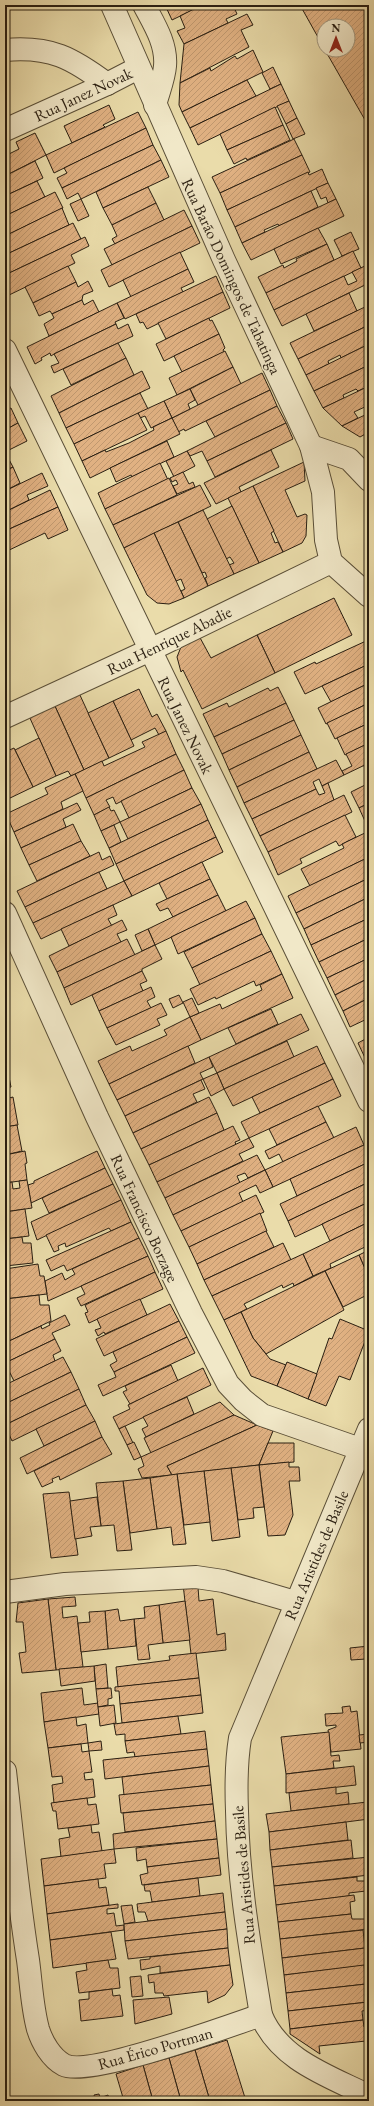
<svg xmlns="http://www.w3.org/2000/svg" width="374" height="2106" viewBox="0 0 374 2106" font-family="'EB Garamond',serif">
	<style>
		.building { fill: url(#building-hatch); stroke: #291e11 }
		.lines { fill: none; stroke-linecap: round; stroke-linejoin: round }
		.minor-casing { stroke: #594e37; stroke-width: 24 }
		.minor { stroke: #f1e8c8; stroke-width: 22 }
		.labels { text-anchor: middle; stroke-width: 3; stroke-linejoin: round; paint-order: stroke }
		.street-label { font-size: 16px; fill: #291e11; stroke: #f1e8c8 }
	</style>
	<defs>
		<pattern id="building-hatch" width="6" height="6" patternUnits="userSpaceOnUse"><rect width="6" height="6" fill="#e0b182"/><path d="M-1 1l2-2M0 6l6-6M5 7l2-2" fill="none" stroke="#c0986f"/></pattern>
	</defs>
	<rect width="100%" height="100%" fill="#eadcaa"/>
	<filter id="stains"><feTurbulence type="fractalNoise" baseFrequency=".005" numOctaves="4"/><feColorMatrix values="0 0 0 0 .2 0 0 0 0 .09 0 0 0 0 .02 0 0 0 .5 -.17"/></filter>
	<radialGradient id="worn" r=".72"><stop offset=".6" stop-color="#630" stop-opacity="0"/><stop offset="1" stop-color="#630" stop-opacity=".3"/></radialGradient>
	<g class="building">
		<polygon points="165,5 203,5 172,20"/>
		<polygon points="202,5 233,5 237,14 226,19 228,23 184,44 177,31 185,28 180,16"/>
		<polygon points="300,5 369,5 369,127 325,50 348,50 348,26 324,26 324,48"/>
		<polygon points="247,14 253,25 241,30 249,47 180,83 184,44"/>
		<polygon points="253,50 263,72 182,112 179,105 180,83 210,68 211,71 235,56 237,59"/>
		<polygon points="273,67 281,84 270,89 262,73"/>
		<polygon points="247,80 256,96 190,128 182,112"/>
		<polygon points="281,84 289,101 198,145 190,128"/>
		<polygon points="289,101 297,118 286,124 277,106"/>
		<polygon points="109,105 115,119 103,125 105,127 72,143 64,126"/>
		<polygon points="275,107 283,125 227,150 220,134"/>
		<polygon points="138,112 146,128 54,173 46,155"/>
		<polygon points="297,118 305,134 293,139 286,124"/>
		<polygon points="283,125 290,140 247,160 246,158 234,164 227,150"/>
		<polygon points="146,128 153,145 62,188 57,178 67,173 64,168"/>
		<polygon points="35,133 46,155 5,176 5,156 19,149 16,142"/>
		<polygon points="294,139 302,155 220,193 212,177"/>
		<polygon points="153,145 161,160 81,199 78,193 67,199 62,188"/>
		<polygon points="302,155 310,172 227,210 220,193"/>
		<polygon points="161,160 169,177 103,208 96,192"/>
		<polygon points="35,161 43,178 5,196 5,176"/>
		<polygon points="322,169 328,183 235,227 227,210 308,172 309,175"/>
		<polygon points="37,181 45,197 5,216 5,196"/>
		<polygon points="328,183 336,199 328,203 326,197 321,199 316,188"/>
		<polygon points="148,187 156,203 112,225 103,208"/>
		<polygon points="311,191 318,207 279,226 278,224 264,230 265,232 242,243 235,227"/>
		<polygon points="55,192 63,208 5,236 5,216"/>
		<polygon points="81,199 89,216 78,221 70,204"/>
		<polygon points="336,199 344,216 251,260 242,243"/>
		<polygon points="156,203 164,220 115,244 112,239 117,236 112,225"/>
		<polygon points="62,208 69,225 5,255 5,236"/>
		<polygon points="184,210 192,226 112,265 104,249"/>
		<polygon points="73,223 81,239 5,275 5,255"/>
		<polygon points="192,226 200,243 109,287 101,270"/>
		<polygon points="318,228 327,244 281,264 274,249"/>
		<polygon points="351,232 359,249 342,256 334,240"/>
		<polygon points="85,237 89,246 71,255 75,263 5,297 5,275"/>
		<polygon points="327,244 334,260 266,293 258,277 283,265 284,268 297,261 296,259"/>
		<polygon points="353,251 361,268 274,310 266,293"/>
		<polygon points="180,252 188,269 131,297 123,280"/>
		<polygon points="367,265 369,270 369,283 282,326 274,310 344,276 348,285 357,281 352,272"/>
		<polygon points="68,266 76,282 33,303 25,287"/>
		<polygon points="188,269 194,282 181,288 183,292 125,319 117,303"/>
		<polygon points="216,276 223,292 147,329 143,322 140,323 136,314"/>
		<polygon points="88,281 93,291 83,295 82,300 52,314 50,311 39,316 33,303 76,282 78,287"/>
		<polygon points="223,292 230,308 166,339 158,323"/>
		<polygon points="349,293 357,311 314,331 306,314"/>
		<polygon points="82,300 84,305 93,300 99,312 49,336 44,324 54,318 52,314"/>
		<polygon points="117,303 124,318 115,322 116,324 54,354 51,356 50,353 41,358 42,360 35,364 27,347"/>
		<polygon points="369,305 369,325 298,359 290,343"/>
		<polygon points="209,318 210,321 212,320 219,334 164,361 156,344"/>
		<polygon points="116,324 118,329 128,324 133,336 54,373 51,366 59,363 54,354"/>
		<polygon points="369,325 369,344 341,358 340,355 328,361 329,364 306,375 298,359"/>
		<polygon points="219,334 225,348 223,350 224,352 182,372 174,356"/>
		<polygon points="118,343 126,358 71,385 63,369"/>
		<polygon points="369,344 369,365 314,391 306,375"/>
		<polygon points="225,351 233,367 177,395 169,378"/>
		<polygon points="126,358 134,375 59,413 51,396"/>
		<polygon points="369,365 369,386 358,391 356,389 343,395 344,398 323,408 314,391"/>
		<polygon points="233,367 241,384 198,405 190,389"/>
		<polygon points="142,371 150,388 66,428 59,413"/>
		<polygon points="262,373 270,390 185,431 184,429 178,432 172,418"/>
		<polygon points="369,386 369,405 354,412 358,418 342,426 323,408"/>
		<polygon points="190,389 195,400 188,404 190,409 172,418 164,401"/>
		<polygon points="270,390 277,406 215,437 206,421"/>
		<polygon points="140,393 148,409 74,444 66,428"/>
		<polygon points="164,401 172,418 151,428 145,416 140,418 138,413"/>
		<polygon points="277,406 286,423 207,461 202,451 190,456 187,451"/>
		<polygon points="11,408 18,423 5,430 5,410"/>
		<polygon points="138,413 147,430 82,461 74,444"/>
		<polygon points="369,413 369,432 360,437 342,426"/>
		<polygon points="172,418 180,434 90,478 82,461 105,450 106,452 129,443 154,430 153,427"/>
		<polygon points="18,423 27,441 5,452 5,430"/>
		<polygon points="286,423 293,439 215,477 207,461"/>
		<polygon points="167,441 174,457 132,477 131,475 116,482 110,468"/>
		<polygon points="271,450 279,467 239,487 241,492 216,504 204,483"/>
		<polygon points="187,451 195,466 174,477 166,461"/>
		<polygon points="5,452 13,467 5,471"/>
		<polygon points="304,462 305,481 285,490 297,517 305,514 307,515 306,536 302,543 283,552 253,486"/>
		<polygon points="160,463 168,480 105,509 98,493"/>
		<polygon points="13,467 20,483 5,491 5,471"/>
		<polygon points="183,472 189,484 193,482 195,487 177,494 173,486 178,484 176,480 172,482 170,478"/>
		<polygon points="42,473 48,486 27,495 29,500 5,512 5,491"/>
		<polygon points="169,478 177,495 113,525 105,509"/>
		<polygon points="200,485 211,506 124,548 113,525"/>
		<polygon points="253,486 274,531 271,533 275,543 278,542 283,552 259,563 228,498"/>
		<polygon points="50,490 58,507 5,531 5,512"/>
		<polygon points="232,506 259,563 234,574 229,565 234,563 230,557 226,559 207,519"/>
		<polygon points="58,507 68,530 48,539 45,533 5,552 5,531"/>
		<polygon points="203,510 234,574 208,586 205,578 207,577 205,572 202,573 178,522"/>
		<polygon points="178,522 208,586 184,598 181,591 185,589 181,579 176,581 154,533"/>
		<polygon points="154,533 184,598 169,604 157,603 147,595 124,548"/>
		<polygon points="334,598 352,635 275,673 257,635"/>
		<polygon points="198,634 211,658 257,635 275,673 202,709 183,670 181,672 177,657 183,642"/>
		<polygon points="366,641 369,648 369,664 305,694 294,672 315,662 316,664"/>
		<polygon points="369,664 369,683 331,702 322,686"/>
		<polygon points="369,683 369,703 326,724 318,708"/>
		<polygon points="278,687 286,703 214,737 203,714 227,703 229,707 268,688 270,691"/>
		<polygon points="139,689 152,717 157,714 166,731 159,735 155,728 131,740 113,701"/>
		<polygon points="79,693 109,758 84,770 54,704"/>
		<polygon points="113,701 134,746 109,758 88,713"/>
		<polygon points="286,703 294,720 222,754 214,737"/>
		<polygon points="369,703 369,723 335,739 327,723"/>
		<polygon points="54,704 84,770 71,776 68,771 56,776 29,716"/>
		<polygon points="294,720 301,735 229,770 222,754"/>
		<polygon points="369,723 369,743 345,755 337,738"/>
		<polygon points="166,731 176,754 86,798 75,774 102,761 104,766 145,747 142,742"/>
		<polygon points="301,735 309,752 237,787 229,770"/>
		<polygon points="39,738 56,776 33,787 15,750"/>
		<polygon points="369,743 369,763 344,775 342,771 352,766 346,754"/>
		<polygon points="14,748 33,787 8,799 5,794 5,752"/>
		<polygon points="309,752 317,769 244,803 237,787"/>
		<polygon points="176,754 184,770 116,804 113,797 106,800 110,807 94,815 86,798"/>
		<polygon points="336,760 344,775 322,786 319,779 313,782 316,789 252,819 244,803"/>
		<polygon points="369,763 369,777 364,766"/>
		<polygon points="184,770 192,788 129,818 121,801"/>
		<polygon points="75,774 83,791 61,802 63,809 14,832 6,814 48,794 45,788"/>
		<polygon points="328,783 334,800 260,836 252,819 316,789 319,795 325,793 322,786"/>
		<polygon points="369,783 369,803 359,808 351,792"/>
		<polygon points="192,788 201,804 128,839 120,822"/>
		<polygon points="344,795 352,812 268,852 260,836"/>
		<polygon points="77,803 81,810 63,819 66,827 21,848 14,832"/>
		<polygon points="369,803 369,830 359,808"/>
		<polygon points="201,804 208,820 116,864 109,848"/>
		<polygon points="109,807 111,811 114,810 120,822 101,831 94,815"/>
		<polygon points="345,815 356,837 339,846 336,841 300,859 302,863 278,875 268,852"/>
		<polygon points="208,820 216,837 124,881 116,864"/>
		<polygon points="73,824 81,841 29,865 21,848"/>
		<polygon points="114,825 121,842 109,848 101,831"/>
		<polygon points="369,831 369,857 310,886 301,869 344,848 342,844"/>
		<polygon points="216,837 223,852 132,896 124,881"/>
		<polygon points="81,841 90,856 37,881 29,865"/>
		<polygon points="99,852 102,860 110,856 114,865 25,907 17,891"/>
		<polygon points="369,857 369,878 296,913 288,896"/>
		<polygon points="202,862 210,879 167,899 159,883"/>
		<polygon points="99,872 107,889 33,923 25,907"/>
		<polygon points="369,878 369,897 304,929 296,913"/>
		<polygon points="210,879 218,895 173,917 168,908 160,911 156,904"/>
		<polygon points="124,881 132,896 41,939 33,923"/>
		<polygon points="218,895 226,911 155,945 148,929"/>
		<polygon points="369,897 369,918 311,945 304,929"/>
		<polygon points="246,901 255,918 178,954 171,937"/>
		<polygon points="113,905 117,915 108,919 112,926 69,946 61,929"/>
		<polygon points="255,918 262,934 192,968 184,952"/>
		<polygon points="369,918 369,938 319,962 311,945"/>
		<polygon points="122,920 127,930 117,934 121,942 57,972 49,956"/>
		<polygon points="148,929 155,945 142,951 135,935"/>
		<polygon points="262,934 271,951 200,985 192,968"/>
		<polygon points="369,938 369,958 327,978 319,962"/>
		<polygon points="127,939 135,955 64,988 57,972"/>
		<polygon points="155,945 162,959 142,969 142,971 71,1005 64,988"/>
		<polygon points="271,951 282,974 256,986 254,981 216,999 215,997 198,1005 190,989"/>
		<polygon points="369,958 369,978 335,995 327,978"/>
		<polygon points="142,971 147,981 140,984 143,991 99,1011 92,995"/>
		<polygon points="282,974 293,998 201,1040 190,1017 220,1004 222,1009 262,990 260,985"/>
		<polygon points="369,978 369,998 343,1011 335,995"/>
		<polygon points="151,987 155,997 147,1001 151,1008 107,1028 99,1011"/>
		<polygon points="179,995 183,1003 173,1008 169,999"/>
		<polygon points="192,998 199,1013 190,1017 183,1002"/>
		<polygon points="369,998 369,1018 350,1027 343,1011"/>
		<polygon points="161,1003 167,1015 157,1019 160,1025 116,1045 107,1028"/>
		<polygon points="271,1009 278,1024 236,1044 228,1028"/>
		<polygon points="301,1014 309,1030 217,1073 209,1057"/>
		<polygon points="190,1017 201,1040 109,1084 98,1061 130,1046 132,1051 167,1035 164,1030"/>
		<polygon points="369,1037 369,1058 366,1060 358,1043"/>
		<polygon points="287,1041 294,1057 224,1089 217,1073"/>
		<polygon points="188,1046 195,1063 117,1100 109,1084"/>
		<polygon points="317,1046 325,1063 233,1106 224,1089"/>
		<polygon points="209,1057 213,1067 200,1073 203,1079 125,1116 117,1100"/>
		<polygon points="325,1063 333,1079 260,1113 252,1097"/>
		<polygon points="5,1072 8,1072 11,1087 6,1088 5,1091"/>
		<polygon points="217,1073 224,1089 211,1096 203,1079"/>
		<polygon points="333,1079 341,1096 249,1138 241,1122"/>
		<polygon points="201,1080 205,1089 193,1094 197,1102 133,1133 125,1116"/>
		<polygon points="13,1097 18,1125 5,1127 5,1099"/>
		<polygon points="209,1097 217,1113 141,1149 133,1133"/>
		<polygon points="318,1106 326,1122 277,1145 269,1129"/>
		<polygon points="217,1113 224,1130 149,1165 141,1149"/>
		<polygon points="326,1122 334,1138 283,1162 279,1154 269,1159 265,1151"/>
		<polygon points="17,1125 22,1151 5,1155 5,1127"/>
		<polygon points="233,1126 240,1140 235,1142 236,1145 157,1182 149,1165"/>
		<polygon points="356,1127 364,1145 273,1187 265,1170"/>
		<polygon points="249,1138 254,1147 239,1154 243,1161 165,1198 157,1182"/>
		<polygon points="364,1145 369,1155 369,1162 297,1196 290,1179"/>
		<polygon points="25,1151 27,1163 25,1164 27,1180 5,1183 5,1155"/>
		<polygon points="97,1151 105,1168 31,1203 28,1185 34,1183 34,1181"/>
		<polygon points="257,1155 265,1170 248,1178 245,1173 237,1176 240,1183 173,1215 165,1198"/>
		<polygon points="369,1162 369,1182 288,1221 280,1204"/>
		<polygon points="105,1168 113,1184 49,1213 42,1198"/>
		<polygon points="265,1170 273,1187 260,1193 256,1185 239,1193 243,1202 181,1231 173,1215"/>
		<polygon points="27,1180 32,1208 5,1212 5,1183 12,1182 13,1189 20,1188 19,1181"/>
		<polygon points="369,1182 369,1202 295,1237 288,1221"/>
		<polygon points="113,1184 121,1200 37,1240 31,1222"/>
		<polygon points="256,1195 264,1212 189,1247 181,1231"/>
		<polygon points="121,1200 131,1222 111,1231 109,1228 66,1247 65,1243 58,1246 59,1250 54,1252 46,1235"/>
		<polygon points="369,1202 369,1222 330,1241 322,1224"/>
		<polygon points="25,1209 29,1236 5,1239 5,1212"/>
		<polygon points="260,1213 267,1231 197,1264 189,1247"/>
		<polygon points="131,1222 139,1238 67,1271 64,1265 51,1271 46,1260"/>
		<polygon points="369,1222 369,1245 330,1264 331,1268 313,1276 303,1254"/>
		<polygon points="266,1231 274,1247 204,1280 197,1264"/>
		<polygon points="22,1237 23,1243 31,1243 33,1263 5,1266 5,1239"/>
		<polygon points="139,1238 148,1256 48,1301 45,1281 62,1273 65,1280 75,1274 72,1269"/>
		<polygon points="283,1243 291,1260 212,1296 204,1280"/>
		<polygon points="369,1250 369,1278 359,1255"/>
		<polygon points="303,1254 313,1276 294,1286 293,1283 283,1288 282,1285 244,1304 247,1309 224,1320 212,1296"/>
		<polygon points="359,1255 369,1278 369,1294 343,1307 325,1271"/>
		<polygon points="148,1256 155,1272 81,1306 77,1298 85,1294 81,1286"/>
		<polygon points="38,1264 40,1276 44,1276 47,1294 5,1299 5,1269"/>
		<polygon points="325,1271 344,1310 266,1354 253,1338 241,1312"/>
		<polygon points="155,1272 163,1289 89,1323 85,1313 88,1312 85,1305"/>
		<polygon points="39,1295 40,1305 49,1305 51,1321 5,1343 5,1299"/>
		<polygon points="140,1299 147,1315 105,1334 104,1332 98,1336 95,1330 101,1328 97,1319"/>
		<polygon points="170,1304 179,1321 104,1356 96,1339"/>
		<polygon points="241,1312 253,1338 270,1359 286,1365 277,1386 251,1376 224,1320"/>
		<polygon points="65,1315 70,1325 52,1333 55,1339 5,1363 5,1343 41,1326 42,1329 50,1325 49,1323"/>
		<polygon points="340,1319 369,1331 350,1380 339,1376 326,1406 308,1399 329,1338 332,1339"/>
		<polygon points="179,1321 187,1337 114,1372 110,1365 117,1361 113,1352"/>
		<polygon points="187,1337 195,1353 103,1396 98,1385 116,1377 114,1372"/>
		<polygon points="55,1339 61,1351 53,1355 55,1361 14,1381 5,1363"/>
		<polygon points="63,1357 71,1372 5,1404 5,1385"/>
		<polygon points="287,1362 317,1374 308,1399 277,1386"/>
		<polygon points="171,1365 178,1381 130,1404 123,1392 127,1390 125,1386"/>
		<polygon points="203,1368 211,1385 119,1429 113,1417 130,1409 128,1405"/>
		<polygon points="71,1372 79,1389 5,1425 5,1404"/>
		<polygon points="79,1389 86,1405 12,1441 5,1425"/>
		<polygon points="187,1397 194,1414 146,1437 142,1429 148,1426 143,1417"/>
		<polygon points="220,1402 234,1415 151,1453 144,1438"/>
		<polygon points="86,1405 95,1421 44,1446 36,1429"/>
		<polygon points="234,1415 257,1425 167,1466 172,1475 142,1478 138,1469 144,1466 141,1457"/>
		<polygon points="95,1421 102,1437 27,1474 20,1458"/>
		<polygon points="257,1425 273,1431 259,1465 172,1475 167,1466"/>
		<polygon points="125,1426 133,1443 127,1445 119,1429"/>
		<polygon points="102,1437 112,1454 60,1480 59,1476 52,1479 53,1482 42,1487 34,1471"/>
		<polygon points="134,1442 141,1457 134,1460 127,1445"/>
		<polygon points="268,1443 294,1443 294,1462 259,1465"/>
		<polygon points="289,1462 289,1467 299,1467 300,1481 289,1481 293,1515 285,1535 268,1536 259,1465"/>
		<polygon points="259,1465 264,1507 253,1508 254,1518 238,1520 231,1468"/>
		<polygon points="231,1468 240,1537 212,1541 204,1471"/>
		<polygon points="204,1471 210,1522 184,1525 177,1474"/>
		<polygon points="177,1474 186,1544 173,1545 171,1527 157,1529 150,1478"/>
		<polygon points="150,1478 157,1529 130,1533 123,1481"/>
		<polygon points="123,1481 132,1550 117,1551 114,1525 101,1526 96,1483"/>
		<polygon points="69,1492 78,1555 51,1558 43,1494"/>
		<polygon points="97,1497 101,1526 90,1527 92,1536 75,1539 70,1501"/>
		<polygon points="183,1584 198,1587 199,1601 213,1599 217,1635 225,1633 226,1650 191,1654"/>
		<polygon points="75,1597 76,1606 62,1607 63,1618 77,1616 83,1667 56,1670 48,1599"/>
		<polygon points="48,1599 56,1670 22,1673 19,1653 26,1652 23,1622 16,1622 18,1603"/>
		<polygon points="185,1601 190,1640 163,1643 159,1605"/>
		<polygon points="159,1605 163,1643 148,1645 150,1659 138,1660 134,1619 145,1618 144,1607"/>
		<polygon points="118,1609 120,1621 134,1619 136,1646 108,1649 105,1611"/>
		<polygon points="105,1611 108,1649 81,1652 78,1623 90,1622 89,1612"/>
		<polygon points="369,1646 369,1653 366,1653 366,1659 351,1660 350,1648"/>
		<polygon points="196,1653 199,1678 118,1687 116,1667 170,1660 169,1656"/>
		<polygon points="366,1653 369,1653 369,1680 366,1659"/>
		<polygon points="106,1664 108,1688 96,1689 94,1666"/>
		<polygon points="94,1666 95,1681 61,1686 59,1669"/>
		<polygon points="199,1678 201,1695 120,1704 119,1691 115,1691 115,1687"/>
		<polygon points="82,1688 84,1705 98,1703 99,1714 44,1722 41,1693"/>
		<polygon points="111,1688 112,1698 108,1699 108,1705 98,1707 96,1689"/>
		<polygon points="201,1695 203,1713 122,1723 120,1704"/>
		<polygon points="114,1705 116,1723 100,1726 98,1707"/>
		<polygon points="350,1706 351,1712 357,1711 361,1749 331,1752 328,1730 336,1727 336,1725 326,1726 325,1714 343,1713 342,1707"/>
		<polygon points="178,1716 181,1734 125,1741 125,1734 116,1735 114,1724"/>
		<polygon points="76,1717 77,1726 86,1724 88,1743 48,1748 44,1722"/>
		<polygon points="205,1731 207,1749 135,1757 134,1752 127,1753 125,1741"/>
		<polygon points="369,1731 369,1742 360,1743 359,1735 369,1734"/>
		<polygon points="329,1732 331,1756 339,1755 340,1761 333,1761 334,1768 286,1774 281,1737"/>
		<polygon points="101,1741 102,1750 89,1751 88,1743"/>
		<polygon points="81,1744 82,1752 89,1751 92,1772 84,1773 85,1780 93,1779 95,1797 54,1803 52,1785 63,1783 62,1776 52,1777 48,1748"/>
		<polygon points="207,1749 209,1766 105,1779 103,1760"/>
		<polygon points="209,1766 211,1785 124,1795 122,1777"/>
		<polygon points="354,1766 356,1785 286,1793 286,1774"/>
		<polygon points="211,1785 213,1804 121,1813 119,1795"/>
		<polygon points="336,1787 336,1794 348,1792 349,1804 291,1811 289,1793"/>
		<polygon points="87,1798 88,1805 96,1804 99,1824 58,1829 56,1811 53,1811 51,1803"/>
		<polygon points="367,1802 369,1819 269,1832 266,1814"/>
		<polygon points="213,1804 215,1821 125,1832 123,1813"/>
		<polygon points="215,1821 217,1839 114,1849 113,1834"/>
		<polygon points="346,1822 348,1840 270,1850 269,1832"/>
		<polygon points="91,1825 92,1833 99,1832 102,1851 61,1857 59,1839 70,1837 68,1828"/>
		<polygon points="217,1839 219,1858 147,1867 146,1859 137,1861 136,1848"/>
		<polygon points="351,1840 353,1858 272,1867 270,1850"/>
		<polygon points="114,1849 116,1863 104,1864 106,1878 44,1886 41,1859"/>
		<polygon points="369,1857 369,1875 274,1886 272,1867"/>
		<polygon points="219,1858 221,1875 142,1885 140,1875 148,1873 147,1867"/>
		<polygon points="357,1877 357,1881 365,1881 366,1891 349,1893 349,1896 276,1905 274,1886"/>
		<polygon points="198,1878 200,1896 152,1902 150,1891 145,1891 144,1885"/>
		<polygon points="98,1879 99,1888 106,1887 109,1905 47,1914 44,1886"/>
		<polygon points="223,1893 225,1912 148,1921 145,1912 138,1912 137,1904"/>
		<polygon points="354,1895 355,1901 350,1902 351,1914 278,1922 276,1905"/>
		<polygon points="118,1904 118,1908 107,1909 107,1914 114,1913 116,1926 124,1925 124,1930 50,1940 47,1914"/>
		<polygon points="132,1905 135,1922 124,1924 121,1906"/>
		<polygon points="225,1912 227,1929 125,1941 124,1924"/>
		<polygon points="351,1914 352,1919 369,1919 369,1929 280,1939 278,1922"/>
		<polygon points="227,1929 228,1948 128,1959 128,1958 125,1941"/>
		<polygon points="363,1930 365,1948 282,1958 280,1939"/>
		<polygon points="111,1932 116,1959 53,1968 50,1940"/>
		<polygon points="228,1948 230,1965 160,1973 160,1966 141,1970 140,1960 150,1959 150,1957"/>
		<polygon points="365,1948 369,1948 369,1965 284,1975 282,1958"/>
		<polygon points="108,1960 110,1968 118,1968 120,1988 79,1993 76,1972 87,1970 86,1963"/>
		<polygon points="230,1965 233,1985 225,1995 208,2003 207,1991 164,1996 163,1993 155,1993 154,1982 149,1983 148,1975"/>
		<polygon points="364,1965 366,1984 286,1993 284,1975"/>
		<polygon points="141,1976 143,1996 132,1997 130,1977"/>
		<polygon points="366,1984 368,2002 288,2011 286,1993"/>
		<polygon points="112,1989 113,1996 120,1995 123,2016 81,2021 79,2000 89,1999 89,1992"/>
		<polygon points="169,1997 172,2014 135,2024 133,2000"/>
		<polygon points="368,2002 369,2010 362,2011 363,2020 290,2029 288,2011"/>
		<polygon points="363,2020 364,2027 369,2026 369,2039 365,2039 366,2041 319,2046 320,2054 290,2034 290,2029"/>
		<polygon points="227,2040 246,2101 210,2101 195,2050"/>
		<polygon points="195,2050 210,2101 181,2101 169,2058"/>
		<polygon points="169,2058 181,2101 153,2101 143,2065"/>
		<polygon points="143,2065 153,2101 124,2101 116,2074"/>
		<polygon points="99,2094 100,2098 108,2095 110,2101 95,2101 94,2095"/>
		<polygon points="94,2097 95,2101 78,2101"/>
	</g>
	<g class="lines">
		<defs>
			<g id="minor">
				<polyline points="112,5 224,260 311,446 323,492 326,540 331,562 369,596"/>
				<path d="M 144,5 C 154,24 167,44 165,66 C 164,79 158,93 155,105"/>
				<path d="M 5,50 C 51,46 72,58 107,84"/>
				<polyline points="5,130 107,84 138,68"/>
				<polyline points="5,350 369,1101"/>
				<polyline points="311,446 349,459 369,480"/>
				<polyline points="5,717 150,650 331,562"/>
				<polyline points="5,913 97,1117 191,1313 228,1384 243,1400 262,1415 360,1449"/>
				<path d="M 369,1429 L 240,1738 C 236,1763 236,1786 237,1811 C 238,1880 250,1947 261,2015 C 279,2060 329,2076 369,2096"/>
				<polyline points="5,1592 65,1584 196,1577 223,1581 295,1602"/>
				<path d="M 5,1771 C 12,1834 18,1897 28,1960 C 31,1982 32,2007 38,2029 C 42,2042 51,2058 64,2065 C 89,2077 229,2026 261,2015"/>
			</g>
		</defs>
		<use href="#minor" class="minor-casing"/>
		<use href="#minor" class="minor"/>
	</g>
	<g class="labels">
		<g class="street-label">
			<text transform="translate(83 94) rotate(-25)" y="6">Rua Janez Novak</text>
			<text transform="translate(232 276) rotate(65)" y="6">Rua Barão Domingos de Tabatinga</text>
			<text transform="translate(169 640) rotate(-26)" y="6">Rua Henrique Abadie</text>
			<text transform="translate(186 725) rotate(64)" y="6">Rua Janez Novak</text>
			<text transform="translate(145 1218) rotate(65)" y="6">Rua Francisco Borzage</text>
			<text transform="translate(316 1555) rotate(-67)" y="6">Rua Aristides de Basile</text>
			<text transform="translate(243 1875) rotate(-95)" y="6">Rua Aristides de Basile</text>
			<text transform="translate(155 2048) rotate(-16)" y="6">Rua Érico Portman</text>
		</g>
	</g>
	<rect width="374" height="2106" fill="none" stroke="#eadcaa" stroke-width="20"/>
	<rect x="6" y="6" width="362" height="2094" fill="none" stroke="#291e11" stroke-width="2"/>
	<rect x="10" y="10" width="354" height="2086" fill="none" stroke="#291e11"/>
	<g transform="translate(336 38)"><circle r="19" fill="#f1e8c8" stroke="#a1977f"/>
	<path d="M0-3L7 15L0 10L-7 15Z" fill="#8f2418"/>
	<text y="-6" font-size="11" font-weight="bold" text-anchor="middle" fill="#291e11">N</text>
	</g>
	<rect width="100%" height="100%" filter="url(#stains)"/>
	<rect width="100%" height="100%" fill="url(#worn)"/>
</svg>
